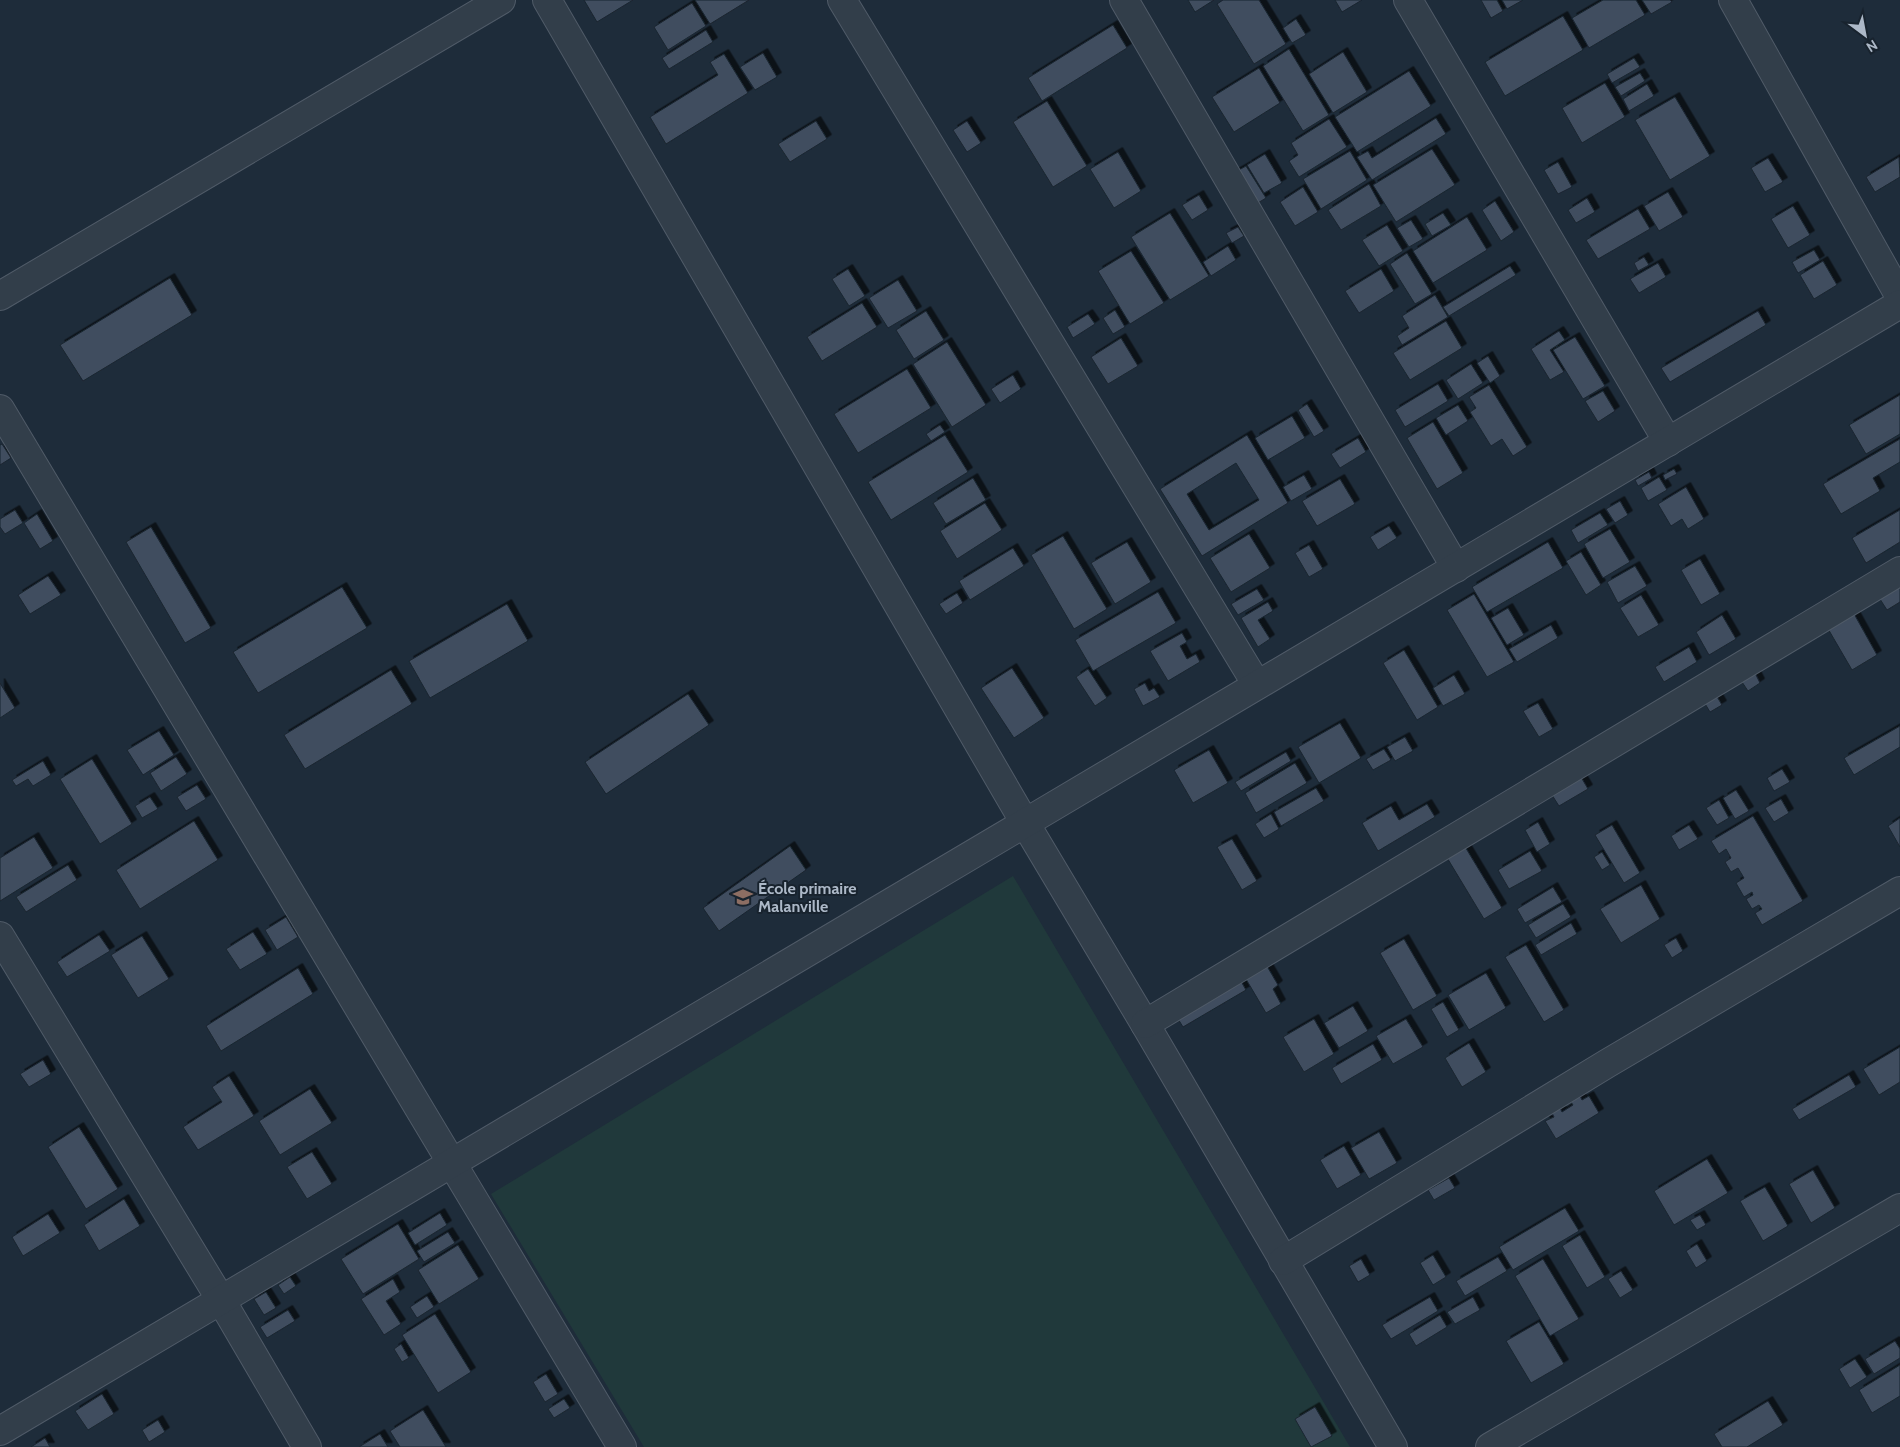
<svg xmlns="http://www.w3.org/2000/svg" width="1900" height="1447" viewBox="0 0 1900 1447" font-family="Cabin,sans-serif">
	<style>
		.green { fill: #20393b }
		.building { fill: #3f4e5f; stroke: #1a2530; fill-rule: evenodd; filter: url(#shadow) }
		.lines { fill: none; stroke-linecap: round; stroke-linejoin: round }
		.minor-casing { stroke: #505b68; stroke-width: 30 }
		.minor { stroke: #323e4a; stroke-width: 28 }
		.labels { text-anchor: middle; stroke-width: 4; stroke-linejoin: round; paint-order: stroke }
		.poi-label { font-size: 16px; font-weight: bold; fill: #acb8c7; stroke: #18232e; text-anchor: start }
	</style>
	<defs>
		<filter id="shadow"><feDropShadow dx="4.5" dy="-4.5" stdDeviation="0" flood-color="#0009"/></filter>
	</defs>
	<rect width="100%" height="100%" fill="#1e2c3a"/>
	<polygon class="green" points="1013,876 1350,1447 644,1447 491,1194"/>
	<g class="building">
		<polygon points="584,0 633,0 597,22"/>
		<polygon points="695,0 749,0 710,24"/>
		<polygon points="1188,0 1214,0 1195,12"/>
		<polygon points="1223,0 1259,0 1286,44 1254,64 1217,4"/>
		<polygon points="1335,0 1362,0 1342,12"/>
		<polygon points="1481,0 1497,0 1503,11 1491,18"/>
		<polygon points="1502,0 1523,0 1507,9"/>
		<polygon points="1603,0 1636,0 1645,15 1589,48 1572,18"/>
		<polygon points="1642,0 1670,0 1672,2 1651,14"/>
		<polygon points="692,3 706,26 668,50 654,27"/>
		<polygon points="1563,16 1583,50 1505,96 1485,62"/>
		<polygon points="1296,19 1306,35 1292,43 1283,28"/>
		<polygon points="1113,25 1127,48 1042,101 1028,78"/>
		<polygon points="706,30 713,42 669,69 662,58"/>
		<polygon points="1289,49 1329,115 1303,131 1263,66"/>
		<polygon points="1343,52 1367,92 1333,113 1309,74"/>
		<polygon points="763,53 777,77 755,90 740,67"/>
		<polygon points="724,54 748,93 666,144 650,117 718,75 710,62"/>
		<polygon points="1634,58 1640,67 1612,83 1607,74"/>
		<polygon points="1259,68 1280,103 1234,132 1212,97"/>
		<polygon points="1409,71 1431,106 1357,152 1335,117"/>
		<polygon points="1640,73 1645,81 1621,96 1615,87"/>
		<polygon points="1605,83 1625,117 1582,143 1562,108"/>
		<polygon points="1647,84 1654,96 1629,111 1623,99"/>
		<polygon points="1675,97 1710,156 1670,180 1635,120"/>
		<polygon points="1047,101 1087,166 1053,187 1013,122"/>
		<polygon points="1436,118 1446,134 1372,180 1357,157 1368,151 1372,158"/>
		<polygon points="1329,119 1347,147 1299,177 1289,161 1298,155 1291,143"/>
		<polygon points="816,121 827,139 790,162 778,144"/>
		<polygon points="967,121 981,143 967,152 953,130"/>
		<polygon points="1432,149 1455,185 1396,222 1373,185"/>
		<polygon points="1350,151 1367,180 1321,209 1303,179"/>
		<polygon points="1118,152 1141,191 1114,208 1090,169"/>
		<polygon points="1265,154 1282,183 1264,193 1247,165"/>
		<polygon points="1899,157 1900,177 1875,192 1866,177"/>
		<polygon points="1768,158 1783,182 1765,192 1751,168"/>
		<polygon points="1558,162 1572,187 1558,194 1544,170"/>
		<polygon points="1246,166 1266,198 1253,206 1232,174"/>
		<polygon points="1369,184 1381,206 1341,230 1328,210"/>
		<polygon points="1303,187 1318,212 1295,226 1280,202"/>
		<polygon points="1668,192 1683,217 1659,231 1644,206"/>
		<polygon points="1199,195 1208,210 1192,220 1182,205"/>
		<polygon points="1587,198 1595,212 1576,223 1568,210"/>
		<polygon points="1495,201 1514,232 1501,241 1482,210"/>
		<polygon points="1793,206 1810,235 1788,248 1771,219"/>
		<polygon points="1638,209 1650,229 1598,259 1586,240"/>
		<polygon points="1170,213 1209,276 1170,300 1131,237"/>
		<polygon points="1443,213 1451,225 1432,236 1425,224"/>
		<polygon points="1467,217 1487,250 1433,283 1413,251"/>
		<polygon points="1411,220 1423,239 1409,247 1397,228"/>
		<polygon points="1387,225 1403,251 1379,266 1362,240"/>
		<polygon points="1238,227 1244,236 1232,243 1226,233"/>
		<polygon points="1228,246 1236,260 1211,276 1203,262"/>
		<polygon points="1814,250 1820,260 1798,273 1792,262"/>
		<polygon points="1131,251 1164,303 1130,324 1098,271"/>
		<polygon points="1407,253 1432,294 1415,304 1390,264"/>
		<polygon points="1644,257 1649,265 1638,271 1634,263"/>
		<polygon points="1823,261 1837,285 1814,299 1800,275"/>
		<polygon points="1658,263 1666,277 1639,293 1630,279"/>
		<polygon points="1510,266 1516,275 1449,316 1443,307"/>
		<polygon points="848,269 865,296 849,306 832,279"/>
		<polygon points="1381,269 1394,291 1359,313 1345,291"/>
		<polygon points="170,278 192,315 83,381 60,345"/>
		<polygon points="898,280 917,311 888,328 869,298"/>
		<polygon points="1435,295 1448,317 1402,345 1397,336 1409,328 1402,316"/>
		<polygon points="862,303 877,327 822,361 807,337"/>
		<polygon points="1115,310 1125,327 1113,334 1103,318"/>
		<polygon points="926,311 944,340 914,359 896,330"/>
		<polygon points="1758,311 1766,325 1670,382 1661,368"/>
		<polygon points="1088,314 1095,324 1073,338 1067,327"/>
		<polygon points="1446,321 1462,348 1410,380 1393,353"/>
		<polygon points="1559,331 1565,340 1550,350 1564,372 1550,380 1531,349"/>
		<polygon points="1575,337 1605,386 1583,399 1553,350"/>
		<polygon points="1121,338 1138,366 1108,384 1091,357"/>
		<polygon points="947,342 986,405 952,427 913,364"/>
		<polygon points="1488,356 1500,376 1490,383 1477,363"/>
		<polygon points="1471,364 1483,383 1458,399 1446,380"/>
		<polygon points="907,369 931,408 858,453 834,414"/>
		<polygon points="1013,375 1021,389 1000,403 991,389"/>
		<polygon points="1438,384 1448,401 1405,427 1395,410"/>
		<polygon points="1489,385 1527,447 1513,456 1502,439 1491,446 1470,412 1476,408 1469,397"/>
		<polygon points="1603,391 1615,411 1598,422 1585,401"/>
		<polygon points="1900,395 1900,434 1866,454 1849,425"/>
		<polygon points="1307,404 1324,431 1314,437 1298,410"/>
		<polygon points="1458,405 1468,421 1446,435 1436,418"/>
		<polygon points="1292,416 1305,438 1268,460 1255,438"/>
		<polygon points="1433,422 1463,473 1437,489 1407,438"/>
		<polygon points="940,425 945,432 931,441 926,434"/>
		<polygon points="945,435 968,472 891,520 868,482"/>
		<path d="M 1247,435 L 1288,503 L 1202,556 L 1160,489 ZM 1236,463 L 1259,500 L 1209,530 L 1187,494 Z"/>
		<polygon points="1358,438 1366,452 1340,468 1331,454"/>
		<polygon points="1900,439 1900,462 1873,478 1880,491 1841,514 1823,484"/>
		<polygon points="2,444 11,458 0,465 0,445"/>
		<polygon points="1674,469 1677,474 1665,480 1663,475"/>
		<polygon points="1649,472 1652,478 1638,486 1635,480"/>
		<polygon points="1304,475 1312,489 1291,501 1283,487"/>
		<polygon points="1659,477 1667,490 1648,501 1641,488"/>
		<polygon points="973,478 986,500 946,524 933,503"/>
		<polygon points="1340,479 1355,504 1317,526 1302,501"/>
		<polygon points="1686,487 1704,519 1688,529 1682,519 1671,526 1658,504"/>
		<polygon points="1620,501 1628,515 1615,523 1606,509"/>
		<polygon points="985,503 1002,530 957,559 940,531"/>
		<polygon points="15,510 23,523 5,534 0,527 0,519"/>
		<polygon points="1900,510 1900,542 1866,563 1852,538"/>
		<polygon points="1600,513 1608,525 1578,543 1571,530"/>
		<polygon points="37,514 53,541 40,549 24,523"/>
		<polygon points="1389,526 1397,538 1378,550 1370,537"/>
		<polygon points="151,527 211,628 185,643 126,542"/>
		<polygon points="1610,529 1630,562 1603,578 1584,544"/>
		<polygon points="1249,534 1270,568 1231,592 1210,558"/>
		<polygon points="1063,536 1107,609 1074,629 1031,555"/>
		<polygon points="1127,542 1151,582 1115,604 1091,563"/>
		<polygon points="1548,542 1563,568 1487,612 1472,587"/>
		<polygon points="1309,545 1323,569 1309,577 1295,553"/>
		<polygon points="1013,548 1024,566 970,600 959,581"/>
		<polygon points="1581,552 1601,585 1586,595 1566,561"/>
		<polygon points="1700,559 1720,594 1701,605 1681,570"/>
		<polygon points="1635,566 1647,586 1618,603 1607,582"/>
		<polygon points="48,576 61,595 30,614 18,595"/>
		<polygon points="1898,585 1900,589 1900,602 1887,610 1878,596"/>
		<polygon points="342,587 367,628 258,693 233,652"/>
		<polygon points="1257,589 1264,600 1238,615 1231,604"/>
		<polygon points="1158,592 1176,623 1093,671 1075,640"/>
		<polygon points="957,593 963,603 946,614 939,604"/>
		<polygon points="1474,594 1514,662 1487,677 1447,610"/>
		<polygon points="1641,595 1659,625 1638,637 1620,608"/>
		<polygon points="1268,602 1273,611 1258,620 1270,639 1258,647 1241,618"/>
		<polygon points="507,604 528,641 430,698 409,661"/>
		<polygon points="1508,608 1524,635 1507,645 1491,618"/>
		<polygon points="1853,612 1877,655 1852,670 1827,627"/>
		<polygon points="1722,615 1736,639 1709,655 1696,632"/>
		<polygon points="1551,625 1558,638 1517,662 1509,649"/>
		<polygon points="1182,633 1187,642 1180,646 1187,659 1196,654 1200,662 1168,681 1150,651"/>
		<polygon points="1689,647 1697,662 1664,682 1655,667"/>
		<polygon points="1404,650 1438,707 1417,720 1383,663"/>
		<polygon points="1012,668 1044,718 1014,738 981,688"/>
		<polygon points="1088,669 1107,698 1095,706 1076,677"/>
		<polygon points="391,670 412,704 305,769 284,735"/>
		<polygon points="1754,671 1760,683 1748,691 1740,679"/>
		<polygon points="1454,675 1465,694 1443,706 1433,688"/>
		<polygon points="0,683 15,708 0,718"/>
		<polygon points="1145,683 1149,691 1154,688 1160,697 1143,706 1134,689"/>
		<polygon points="688,694 709,725 606,794 585,762"/>
		<polygon points="1716,695 1722,705 1710,712 1704,702"/>
		<polygon points="1538,703 1553,729 1539,737 1523,711"/>
		<polygon points="1340,723 1361,758 1319,783 1298,747"/>
		<polygon points="1900,726 1900,747 1854,775 1844,758"/>
		<polygon points="159,731 174,755 143,775 127,750"/>
		<polygon points="1405,737 1413,751 1395,761 1387,747"/>
		<polygon points="1384,749 1391,760 1373,770 1366,759"/>
		<polygon points="1209,750 1228,783 1193,803 1174,770"/>
		<polygon points="1286,752 1291,761 1241,791 1235,782"/>
		<polygon points="176,757 187,774 161,791 150,773"/>
		<polygon points="92,759 132,824 100,844 60,779"/>
		<polygon points="43,761 51,775 33,786 28,779 16,786 12,780"/>
		<polygon points="1295,763 1307,783 1256,813 1245,793"/>
		<polygon points="1782,769 1790,782 1774,791 1767,778"/>
		<polygon points="1581,777 1588,789 1559,806 1552,795"/>
		<polygon points="197,785 206,799 186,811 177,797"/>
		<polygon points="1316,788 1324,801 1281,826 1274,812"/>
		<polygon points="1736,790 1749,811 1735,819 1723,798"/>
		<polygon points="150,797 158,809 142,818 135,806"/>
		<polygon points="1781,799 1789,813 1774,822 1765,808"/>
		<polygon points="1719,800 1729,818 1717,825 1706,808"/>
		<polygon points="1427,804 1435,817 1378,851 1362,823 1391,806 1399,820"/>
		<polygon points="1271,814 1279,829 1264,838 1255,824"/>
		<polygon points="1753,816 1803,901 1762,925 1755,913 1762,909 1759,905 1752,909 1746,899 1753,895 1752,892 1744,897 1736,883 1744,878 1738,868 1731,872 1725,862 1731,858 1726,849 1719,854 1711,841"/>
		<polygon points="1900,818 1900,847 1888,826"/>
		<polygon points="194,821 218,860 140,909 116,870"/>
		<polygon points="1538,822 1550,844 1537,852 1525,830"/>
		<polygon points="1612,825 1640,873 1624,883 1595,835"/>
		<polygon points="1689,825 1698,839 1679,850 1671,836"/>
		<polygon points="34,837 53,868 0,901 0,858"/>
		<polygon points="1232,839 1257,881 1242,890 1217,847"/>
		<polygon points="1464,845 1502,908 1484,919 1446,856"/>
		<polygon points="790,846 806,870 719,931 703,908"/>
		<polygon points="1530,851 1542,871 1509,889 1498,870"/>
		<polygon points="1602,852 1610,865 1602,870 1594,857"/>
		<polygon points="68,865 77,880 26,912 16,897"/>
		<polygon points="1641,885 1660,919 1621,943 1600,909"/>
		<polygon points="1553,887 1562,902 1525,923 1517,909"/>
		<polygon points="1563,904 1571,917 1536,938 1528,925"/>
		<polygon points="286,917 298,937 277,950 265,930"/>
		<polygon points="1571,923 1577,934 1541,955 1535,945"/>
		<polygon points="253,932 267,954 240,970 226,949"/>
		<polygon points="99,935 110,951 67,977 57,962"/>
		<polygon points="142,936 169,979 138,998 111,955"/>
		<polygon points="1676,938 1683,951 1672,958 1664,945"/>
		<polygon points="1404,939 1437,996 1413,1010 1380,953"/>
		<polygon points="1526,945 1564,1010 1544,1022 1505,957"/>
		<polygon points="1264,961 1278,985 1273,989 1281,1004 1266,1013 1243,974"/>
		<polygon points="298,968 313,994 221,1051 206,1026"/>
		<polygon points="1486,973 1506,1008 1469,1030 1448,995"/>
		<polygon points="1238,976 1246,990 1183,1027 1175,1014"/>
		<polygon points="1443,1002 1459,1030 1447,1037 1431,1009"/>
		<polygon points="1353,1006 1368,1031 1339,1048 1324,1023"/>
		<polygon points="1314,1019 1334,1054 1304,1072 1283,1037"/>
		<polygon points="1406,1019 1423,1047 1393,1064 1376,1036"/>
		<polygon points="1469,1043 1486,1072 1462,1087 1445,1058"/>
		<polygon points="1373,1044 1382,1060 1341,1084 1332,1068"/>
		<polygon points="1900,1047 1900,1082 1879,1095 1863,1069"/>
		<polygon points="43,1060 51,1074 29,1087 20,1074"/>
		<polygon points="1849,1075 1856,1087 1799,1120 1792,1109"/>
		<polygon points="229,1076 254,1116 198,1150 183,1127 222,1102 212,1087"/>
		<polygon points="310,1089 332,1123 280,1155 259,1121"/>
		<polygon points="1580,1096 1582,1100 1589,1096 1599,1113 1556,1139 1545,1121 1554,1117 1552,1113 1560,1108 1562,1112 1573,1105 1571,1102"/>
		<polygon points="79,1127 118,1189 86,1209 48,1147"/>
		<polygon points="1379,1132 1397,1163 1369,1179 1351,1148"/>
		<polygon points="1344,1146 1361,1175 1337,1189 1320,1160"/>
		<polygon points="312,1152 332,1184 307,1199 287,1167"/>
		<polygon points="1707,1159 1728,1193 1674,1225 1654,1191"/>
		<polygon points="1813,1170 1835,1208 1811,1223 1789,1184"/>
		<polygon points="1449,1178 1455,1188 1434,1200 1428,1190"/>
		<polygon points="1765,1187 1788,1226 1763,1241 1740,1201"/>
		<polygon points="124,1199 140,1226 99,1251 84,1225"/>
		<polygon points="1565,1208 1579,1231 1513,1270 1499,1247"/>
		<polygon points="440,1213 447,1225 415,1245 408,1233"/>
		<polygon points="48,1214 60,1233 23,1256 12,1237"/>
		<polygon points="1700,1215 1706,1225 1697,1230 1690,1220"/>
		<polygon points="398,1224 419,1259 363,1294 341,1259"/>
		<polygon points="448,1232 455,1243 424,1262 417,1251"/>
		<polygon points="1580,1235 1605,1277 1587,1288 1562,1246"/>
		<polygon points="1697,1244 1707,1261 1696,1268 1686,1251"/>
		<polygon points="458,1245 479,1279 439,1304 418,1270"/>
		<polygon points="1433,1255 1446,1277 1433,1285 1420,1263"/>
		<polygon points="1498,1257 1507,1271 1465,1296 1456,1281"/>
		<polygon points="1361,1259 1370,1275 1358,1282 1349,1266"/>
		<polygon points="1543,1259 1579,1319 1550,1336 1515,1276"/>
		<polygon points="1621,1271 1633,1290 1620,1298 1608,1279"/>
		<polygon points="290,1277 296,1286 284,1294 278,1285"/>
		<polygon points="393,1279 400,1292 386,1301 401,1324 384,1335 361,1299"/>
		<polygon points="266,1292 276,1308 264,1315 254,1299"/>
		<polygon points="427,1296 434,1307 417,1318 410,1307"/>
		<polygon points="1430,1297 1438,1311 1391,1339 1382,1325"/>
		<polygon points="1473,1297 1480,1310 1455,1324 1447,1312"/>
		<polygon points="288,1310 295,1321 267,1338 260,1327"/>
		<polygon points="435,1314 471,1372 438,1393 402,1335"/>
		<polygon points="1440,1315 1447,1327 1416,1346 1409,1334"/>
		<polygon points="1539,1322 1564,1364 1531,1383 1506,1341"/>
		<polygon points="1895,1341 1900,1349 1900,1358 1874,1374 1865,1359"/>
		<polygon points="401,1344 409,1358 402,1362 394,1349"/>
		<polygon points="1855,1359 1867,1377 1850,1388 1839,1369"/>
		<polygon points="1900,1365 1900,1396 1872,1413 1859,1390"/>
		<polygon points="546,1374 558,1394 545,1402 533,1382"/>
		<polygon points="102,1394 114,1414 88,1430 75,1411"/>
		<polygon points="564,1399 570,1408 554,1418 548,1409"/>
		<polygon points="1768,1401 1783,1425 1747,1447 1722,1447 1714,1434"/>
		<polygon points="1315,1407 1332,1436 1311,1447 1295,1419"/>
		<polygon points="423,1410 446,1447 400,1447 390,1431"/>
		<polygon points="158,1420 165,1432 149,1442 142,1430"/>
		<polygon points="380,1434 388,1447 359,1447"/>
		<polygon points="45,1438 50,1447 31,1447"/>
	</g>
	<g class="lines">
		<defs>
			<g id="minor">
				<polyline points="547,0 1025,823 1145,1024 1393,1447"/>
				<polyline points="842,0 1257,685"/>
				<polyline points="1124,0 1456,568"/>
				<polyline points="1408,0 1668,442"/>
				<polyline points="1733,0 1900,297"/>
				<polyline points="0,296 501,0"/>
				<polyline points="0,409 622,1447"/>
				<polyline points="0,936 221,1300 307,1447"/>
				<polyline points="1145,1024 1900,571"/>
				<polyline points="1283,1261 1608,1063 1900,891"/>
				<polyline points="0,1431 1900,304"/>
				<polyline points="1490,1447 1900,1208"/>
			</g>
		</defs>
		<use href="#minor" class="minor-casing"/>
		<use href="#minor" class="minor"/>
	</g>
	<defs>
		<symbol id="school-bare" viewBox="-9 -9 18 18"><path d="M0-5L7-2L0 1L-7-2ZM-4 1L0 2.5L4 1V4Q0 6-4 4Z" fill="#8d6e63" stroke="#18232e" stroke-width="2.5" paint-order="stroke"/></symbol>
	</defs>
	<g fill-rule="evenodd">
		<use href="#school-bare" x="729" y="883" width="28" height="28"/>
	</g>
	<g class="labels">
		<g class="poi-label">
			<text x="758" y="894">École primaire<tspan x="758" dy="18">Malanville</tspan></text>
		</g>
	</g>
	<g transform="translate(1865 35) rotate(148)" stroke="#18232e" stroke-width="4" paint-order="stroke">
	<path d="M0-4L9 19L0 12L-9 19Z" fill="#acb8c7"/>
	<text y="-8" font-size="14" font-weight="bold" text-anchor="middle" fill="#acb8c7">N</text>
	</g>
</svg>
